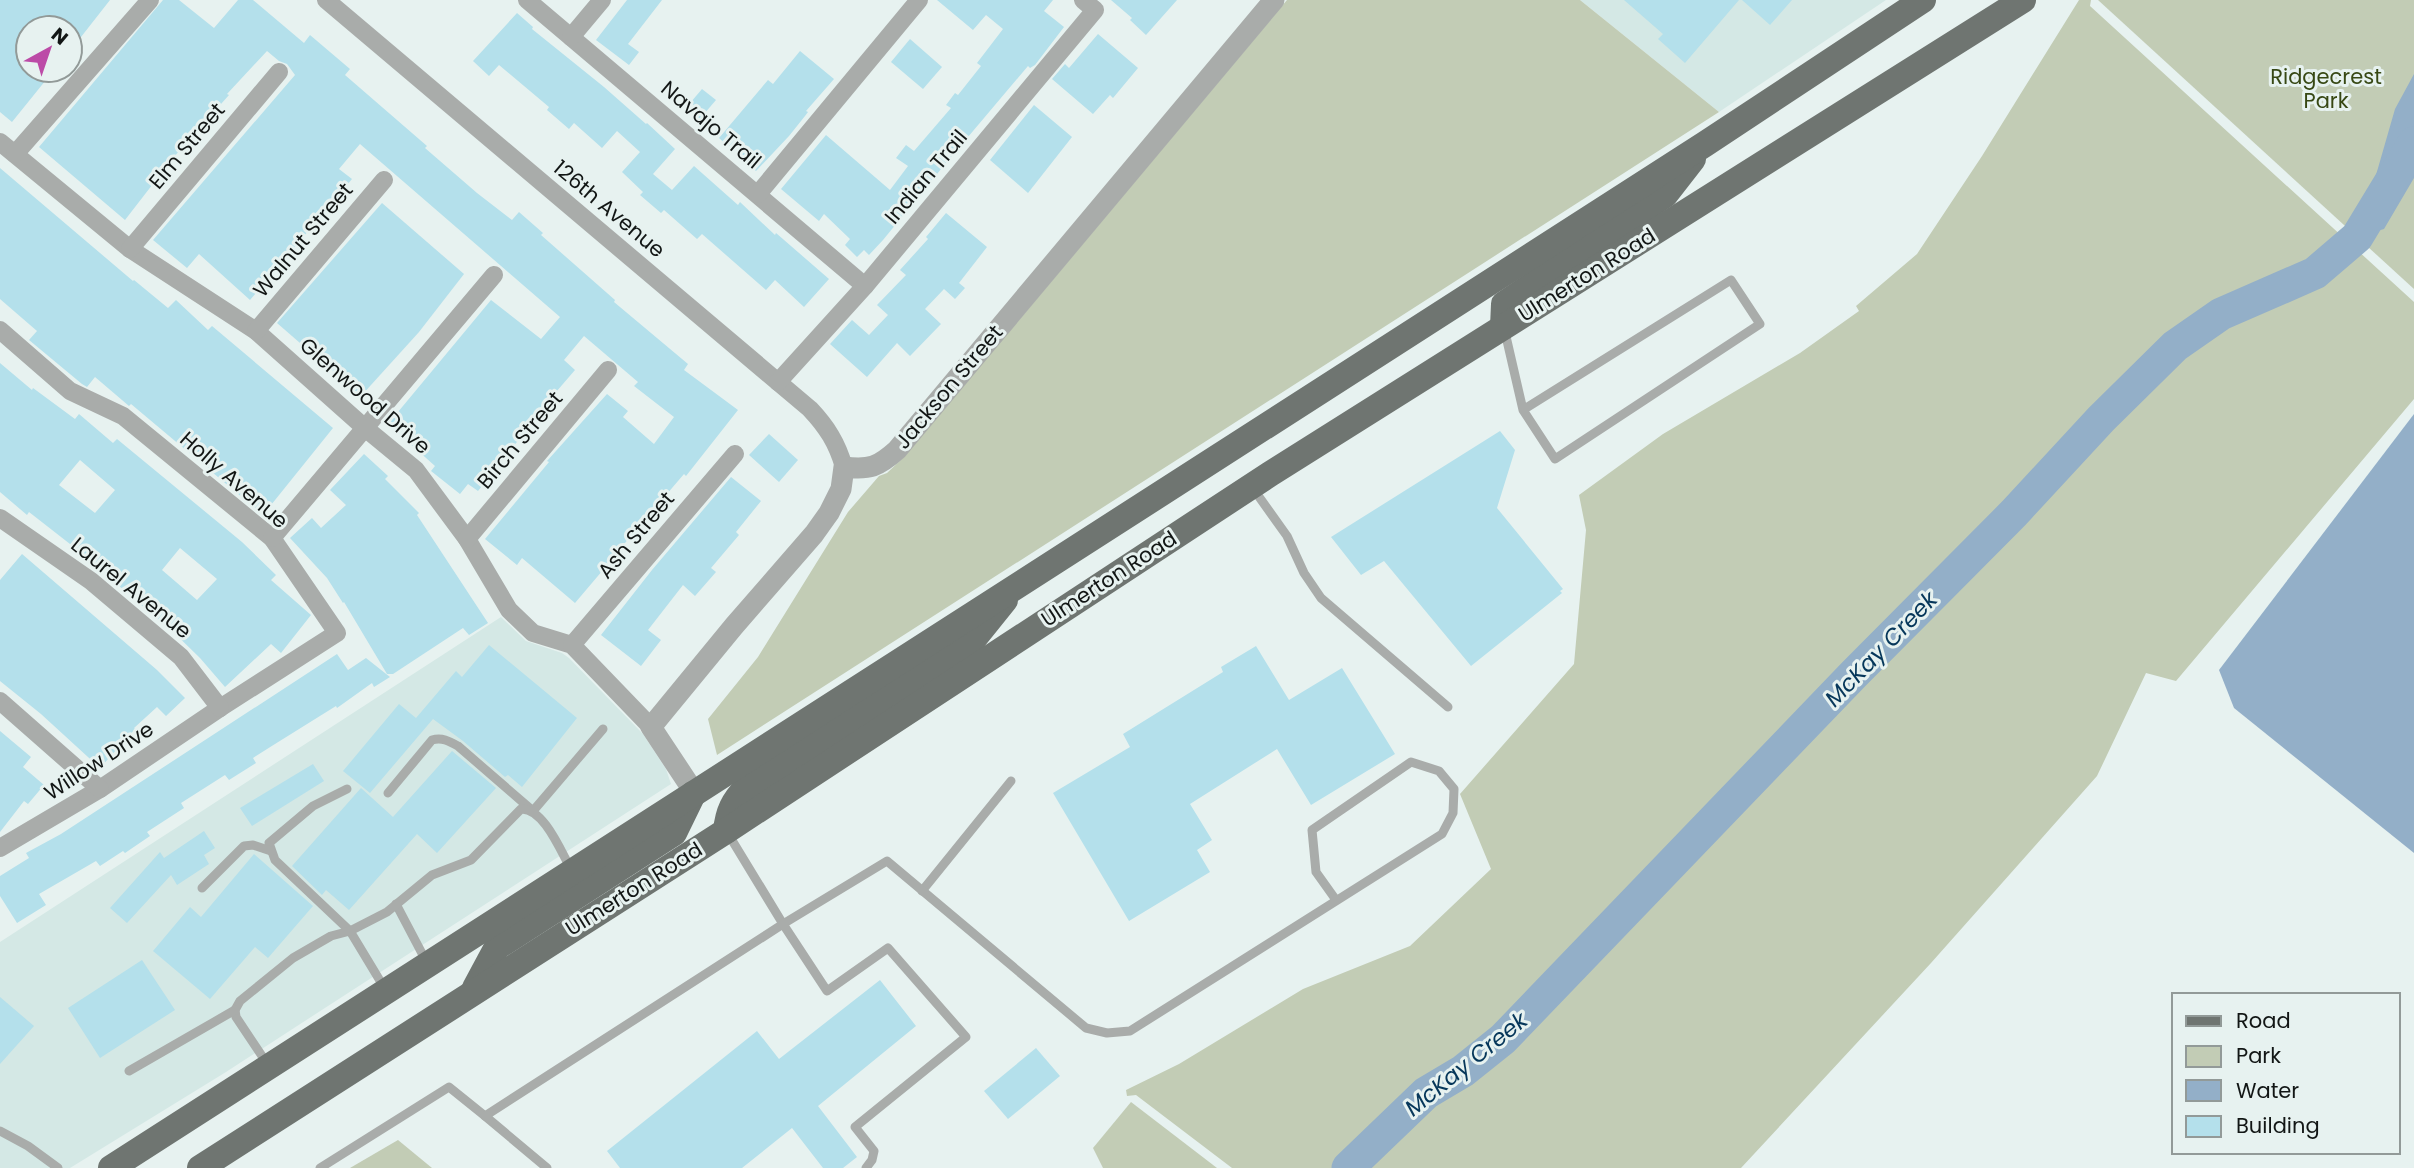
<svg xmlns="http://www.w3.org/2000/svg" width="2414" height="1168" viewBox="0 0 2414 1168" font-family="Poppins,sans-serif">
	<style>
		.built { fill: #d4e8e5 }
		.green { fill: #c2ccb5 }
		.water { fill: #93afc8 }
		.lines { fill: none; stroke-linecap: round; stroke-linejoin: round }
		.river { stroke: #93afc8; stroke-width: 33 }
		.building { fill: #b4e0eb; fill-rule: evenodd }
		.service { stroke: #a9acaa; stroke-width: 9 }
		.minor { stroke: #a9acaa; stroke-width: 18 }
		.tertiary { stroke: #a9acaa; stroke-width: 21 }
		.primary { stroke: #6f7571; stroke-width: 26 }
		.labels { text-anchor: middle; stroke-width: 6; stroke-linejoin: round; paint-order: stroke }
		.park-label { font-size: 21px; fill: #374814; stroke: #e7f2f0 }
		.street-label { font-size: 21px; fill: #121615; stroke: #e7f2f0 }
		.water-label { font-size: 23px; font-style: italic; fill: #06375a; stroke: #e7f2f0 }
	</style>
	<rect width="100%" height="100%" fill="#e7f2f0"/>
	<g class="built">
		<polygon points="1580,0 1886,0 1719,112"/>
		<polygon points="501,617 526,641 562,653 569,658 643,734 666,769 671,784 226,1072 70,1168 0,1168 0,942"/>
	</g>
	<g class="green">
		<polygon points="1287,0 1580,0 1719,112 717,755 708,719 758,657 848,512 879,476 887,473 905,456"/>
		<polygon points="2079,0 2091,0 2090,6 2414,302 2414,399 2176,681 2146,673 2097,776 1931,963 1741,1168 1232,1168 1136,1095 1127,1096 1126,1090 1179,1064 1303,989 1410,946 1491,869 1460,794 1574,664 1586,530 1579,495 1663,434 1800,353 1859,311 1856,306 1917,254 1982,156"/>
		<polygon points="2098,0 2414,0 2414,289"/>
		<polygon points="1131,1102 1217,1168 1103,1168 1093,1148"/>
		<polygon points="398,1140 432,1168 350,1168"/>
	</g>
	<g class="water">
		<polygon points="2414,74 2414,178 2384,229 2357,237 2355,214 2376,175 2395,109"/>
		<polygon points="2414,414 2414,853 2234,708 2219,670"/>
	</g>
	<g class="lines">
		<polyline class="river" points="1348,1168 1426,1093 1463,1071 1503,1039 1854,674 2014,513 2101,419 2175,346 2221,314 2315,273 2357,237 2414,143"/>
	</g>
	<g class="building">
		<polygon points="0,0 110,0 70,51 70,28 28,28 28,70 54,70 12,122 0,112"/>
		<polygon points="163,0 179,0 214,28 238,0 253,0 304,43 310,35 350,69 345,75 427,146 425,148 477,193 512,220 519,212 543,233 541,235 615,300 614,302 688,364 684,370 738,410 686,476 684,474 625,543 605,572 603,570 575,603 522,558 517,565 485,539 549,462 547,461 607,394 628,411 623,417 654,444 674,417 634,386 638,382 584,336 564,360 575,370 550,399 552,401 493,470 494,471 478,491 468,484 460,494 431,471 435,466 388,424 491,300 541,339 560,317 360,144 339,169 352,179 250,300 199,254 187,268 153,240 295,75 287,64 279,61 267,51 227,94 229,95 173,158 125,220 39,147"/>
		<polygon points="627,0 662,0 628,44 639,52 629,65 596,40"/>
		<polygon points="937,0 1053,0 1044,11 1064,27 1035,65 1030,68 1028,66 946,163 883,240 869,255 864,250 857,257 845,245 850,239 824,214 819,221 781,189 826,135 890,190 908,166 896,158 906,145 914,151 951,108 946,105 955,93 958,95 981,66 977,63 1003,29 986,15 973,30"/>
		<polygon points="1111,0 1177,0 1146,35 1130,20 1132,18"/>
		<polygon points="1624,0 1739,0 1685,63 1658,39 1663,34"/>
		<polygon points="1742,0 1792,0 1770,25"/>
		<polygon points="517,13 533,27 532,29 604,87 646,124 647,123 675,149 653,174 672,190 694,166 738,205 740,202 775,235 776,233 829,279 804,307 775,280 766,290 702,234 697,239 664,210 661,213 640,195 643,192 622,172 640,152 617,131 602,148 574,123 569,129 547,110 549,107 499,65 489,76 473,61"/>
		<polygon points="1098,34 1138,68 1113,98 1110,95 1093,114 1052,79 1065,64 1069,68"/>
		<polygon points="910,39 942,67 923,89 891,62"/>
		<polygon points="800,51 834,79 806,111 808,112 805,116 789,136 756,171 719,138 768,80 773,84"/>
		<polygon points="702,89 716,100 698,121 685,109"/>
		<polygon points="1034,105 1072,137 1028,193 990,160"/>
		<polygon points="0,168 133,281 134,280 168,308 176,300 208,330 212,326 333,428 263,515 131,404 129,406 95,377 87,387 82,384 29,340 37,331 0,299"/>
		<polygon points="382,203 464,274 419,332 361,396 277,323"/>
		<polygon points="946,213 987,247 959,283 965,288 955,299 944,289 925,309 941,324 910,356 897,343 867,377 830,344 852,320 869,335 888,315 877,305 906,275 900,270 928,239 926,237"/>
		<path d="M 0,363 L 32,390 L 33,388 L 75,419 L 79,414 L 113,443 L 117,439 L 242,542 L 276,575 L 271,580 L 311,615 L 281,653 L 271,644 L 225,687 L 200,658 L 162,621 L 161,622 L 70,544 L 29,512 L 27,515 L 0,492 ZM 80,460 L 115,490 L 95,513 L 59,485 ZM 180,548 L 217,579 L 197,600 L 162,570 Z"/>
		<polygon points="1500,431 1515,450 1497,508 1563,589 1560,591 1562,593 1471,666 1384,561 1361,575 1331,537"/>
		<polygon points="769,434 798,460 779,482 749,455"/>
		<polygon points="364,454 388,476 385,479 419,513 417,515 488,623 469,635 463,628 393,674 387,674 344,602 343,603 327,578 290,538 312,518 321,528 346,505 330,490"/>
		<polygon points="731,477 761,501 736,532 739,535 711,568 716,572 695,596 683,585 648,630 661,640 641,666 601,635 652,570"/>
		<polygon points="22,554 157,670 185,698 166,716 157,707 134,728 135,729 100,768 41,714 0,681 0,580"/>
		<polygon points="489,645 577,718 522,787 508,775 505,777 463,741 433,719 370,793 343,771 399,704 416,718 456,671 462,677"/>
		<polygon points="1256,646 1289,700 1342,668 1395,754 1311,805 1277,749 1190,804 1212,840 1197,850 1210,872 1129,921 1053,793 1130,747 1123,734 1223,672 1221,667"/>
		<polygon points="337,654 348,670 366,658 390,677 374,687 372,683 337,708 336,706 275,744 253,758 256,763 229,780 225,775 181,803 184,808 147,832 150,836 125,853 123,851 100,866 96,861 39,894 46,905 17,923 0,896 0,876 29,858 26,853 61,834"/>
		<polygon points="0,731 31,757 23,767 44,785 28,804 24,801 0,832"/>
		<polygon points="452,751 496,788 437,853 417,834 349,910 326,890 322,895 292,866 361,788 393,817"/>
		<polygon points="313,764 324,781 252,826 240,808"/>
		<polygon points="204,831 215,848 204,855 209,864 177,885 171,875 127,923 110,908 160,852 164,858"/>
		<polygon points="254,854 313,906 268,958 255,947 210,999 153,951 190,907 201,917"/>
		<polygon points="142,960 175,1010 100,1058 68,1008"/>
		<polygon points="880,980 916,1026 818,1106 857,1157 843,1168 823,1168 792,1128 742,1168 620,1168 607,1151 757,1031 779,1059"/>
		<polygon points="0,997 34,1026 0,1064"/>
		<polygon points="1036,1048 1060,1076 1008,1119 984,1091"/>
	</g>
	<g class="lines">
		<g class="service">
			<polyline points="1505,332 1523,410 1555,459 1760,324 1731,280 1523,410"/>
			<polyline points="1252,487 1287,536 1304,573 1321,598 1448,707"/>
			<polyline points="347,789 313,806 269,843 275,860 350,931 385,989"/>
			<path d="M 388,793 L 432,740 C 442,737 449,741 458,746 L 533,811 L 603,729"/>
			<polyline points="202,888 244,846 253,845 271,851"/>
			<polyline points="922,891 1011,781"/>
			<polyline points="396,904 426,961"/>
			<path d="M 268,1065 L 236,1017 L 235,1010 L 240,1001 L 293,958 L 331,936 L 350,931 L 387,912 L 432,875 L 471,860 L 521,809 C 544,808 561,852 572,871"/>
			<polyline points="129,1071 235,1010"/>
			<polyline points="0,1131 28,1146 58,1168"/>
			<polyline points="320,1168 449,1087 485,1116"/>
			<polyline points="547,1168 485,1116 783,924 727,832"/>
			<polyline points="866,1168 872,1160 874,1151 855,1127 966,1037 888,948 827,991 783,924 887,861 1086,1028 1107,1033 1130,1031 1442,834 1453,813 1454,789 1439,771 1411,762 1312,830 1316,872 1336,900"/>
		</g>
		<g class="minor">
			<path d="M 326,0 L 810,409 C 827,427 837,443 844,467"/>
			<polyline points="527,0 865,286"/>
			<polyline points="571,37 602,0"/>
			<polyline points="0,142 130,249 256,331 365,428 416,470 467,539 509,610 533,633 572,645 651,727"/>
			<polyline points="15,154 150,0"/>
			<polyline points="758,194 919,0"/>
			<polyline points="130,249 279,72"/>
			<polyline points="0,330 70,391 123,416 272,538 337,633 220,708 100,789 0,848"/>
			<polyline points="256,331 384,180"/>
			<polyline points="778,382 865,286 1095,10 1083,0"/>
			<polyline points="0,518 91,581 181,657 220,708"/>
			<polyline points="272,538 494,275"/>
			<polyline points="467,539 608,370"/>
			<polyline points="572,645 735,454"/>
			<polyline points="0,701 100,789"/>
		</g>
		<path class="tertiary" d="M 694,792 L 651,727 L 734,626 L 814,534 L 829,513 L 841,489 L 844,467 C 870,470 878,467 897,450 L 1274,0"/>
		<g class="primary">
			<polyline points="1503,327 1504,304 1665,195 1693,159"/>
			<path d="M 726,831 C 728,812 733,801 747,787 L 968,646 L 1005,600"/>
			<polyline points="475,988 497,947 674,833 693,794"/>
			<polyline points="111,1168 1705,144 1923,0"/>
			<polyline points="200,1168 726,831 1270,474 2023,0"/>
		</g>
	</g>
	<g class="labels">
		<g class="park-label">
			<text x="2326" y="84">Ridgecrest<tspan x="2326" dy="24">Park</tspan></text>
		</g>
		<g class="street-label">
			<text transform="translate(711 125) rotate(40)" y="7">Navajo Trail</text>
			<text transform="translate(187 146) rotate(-50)" y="7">Elm Street</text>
			<text transform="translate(926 177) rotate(-50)" y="7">Indian Trail</text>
			<text transform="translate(609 209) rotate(40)" y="7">126th Avenue</text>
			<text transform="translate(303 240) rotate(-50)" y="7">Walnut Street</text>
			<text transform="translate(1587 275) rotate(-32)" y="7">Ulmerton Road</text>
			<text transform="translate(949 387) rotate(-50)" y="7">Jackson Street</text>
			<text transform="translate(365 396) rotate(41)" y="7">Glenwood Drive</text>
			<text transform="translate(520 440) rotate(-50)" y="7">Birch Street</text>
			<text transform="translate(234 480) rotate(41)" y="7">Holly Avenue</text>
			<text transform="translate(636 535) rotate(-50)" y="7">Ash Street</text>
			<text transform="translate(1109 579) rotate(-33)" y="7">Ulmerton Road</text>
			<text transform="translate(131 588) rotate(39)" y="7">Laurel Avenue</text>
			<text transform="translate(99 761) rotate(-33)" y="7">Willow Drive</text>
			<text transform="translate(634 889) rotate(-32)" y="7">Ulmerton Road</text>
		</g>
		<g class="water-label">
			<text transform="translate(1881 649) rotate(-46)" y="8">McKay Creek</text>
			<text transform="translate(1466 1064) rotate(-39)" y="8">McKay Creek</text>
		</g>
	</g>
	<rect x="2172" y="993" width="228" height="161" fill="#e7f2f0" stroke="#929a98" stroke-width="2"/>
	<rect x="2186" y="1016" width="35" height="10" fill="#6f7571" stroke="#929a98" stroke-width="2"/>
	<text x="2236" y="1028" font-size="21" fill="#121615">Road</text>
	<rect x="2186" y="1046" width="35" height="21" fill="#c2ccb5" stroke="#929a98" stroke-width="2"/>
	<text x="2236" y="1063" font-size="21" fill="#121615">Park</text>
	<rect x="2186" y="1080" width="35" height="21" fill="#93afc8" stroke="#929a98" stroke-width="2"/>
	<text x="2236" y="1098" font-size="21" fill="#121615">Water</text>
	<rect x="2186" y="1116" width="35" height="21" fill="#b4e0eb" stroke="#929a98" stroke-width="2"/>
	<text x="2236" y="1133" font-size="21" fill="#121615">Building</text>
	<g transform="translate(49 49) rotate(40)"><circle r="33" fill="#e7f2f0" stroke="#929a98" stroke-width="2"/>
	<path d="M0-5L12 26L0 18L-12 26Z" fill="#bc4ba7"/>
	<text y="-10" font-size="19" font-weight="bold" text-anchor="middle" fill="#121615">N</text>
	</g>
</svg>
